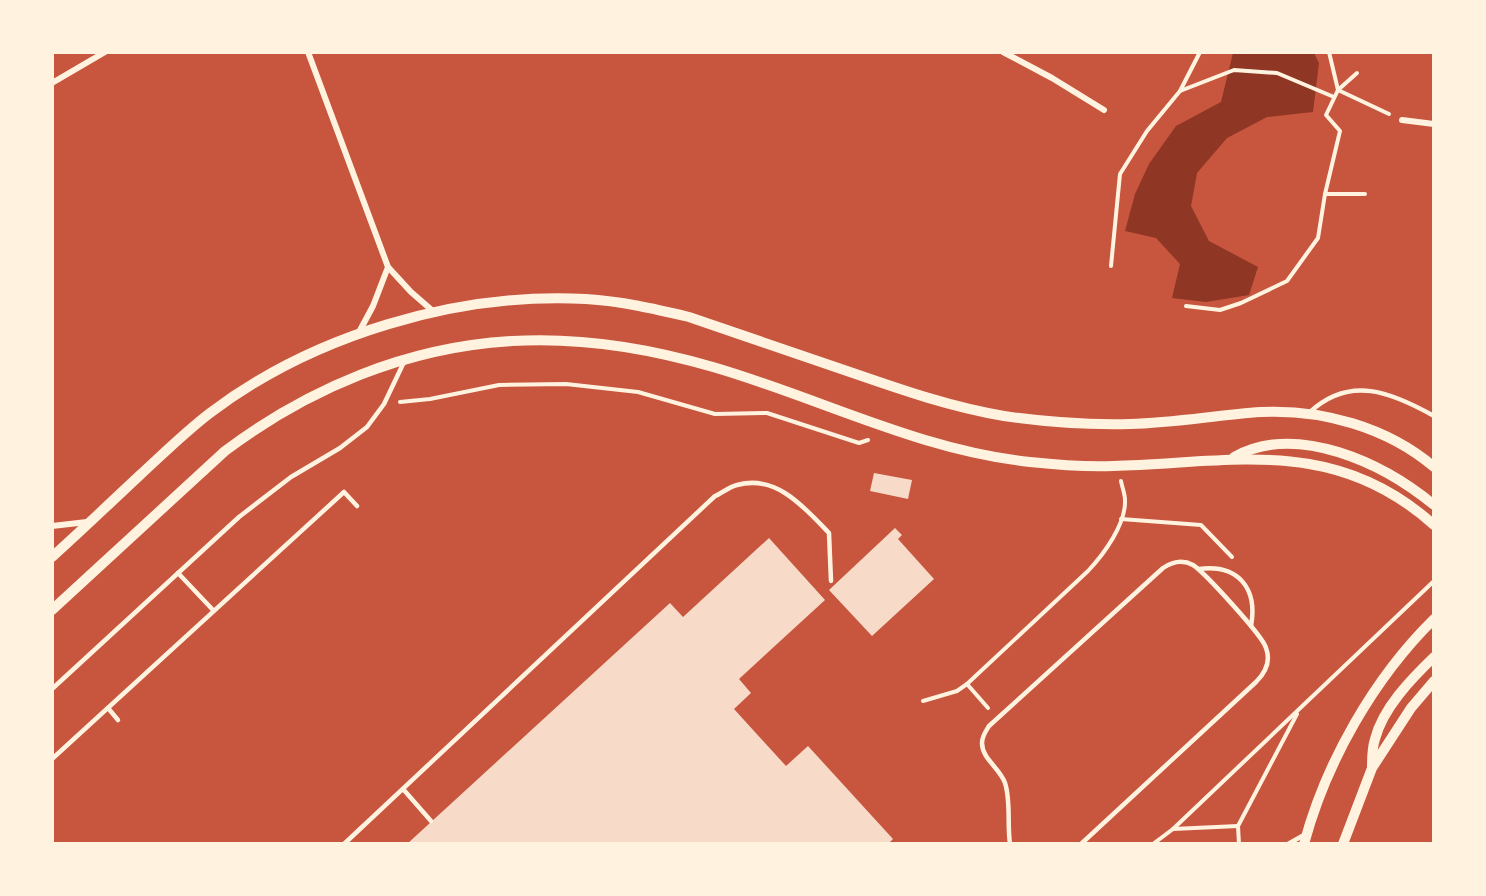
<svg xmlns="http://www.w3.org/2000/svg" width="1486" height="896" viewBox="0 0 1486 896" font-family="Helvetica,sans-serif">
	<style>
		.water { fill: #8f3625 }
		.building { fill: #f7dbc8 }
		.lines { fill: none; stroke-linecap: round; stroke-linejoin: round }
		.path { stroke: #fff3e0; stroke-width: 4 }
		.service { stroke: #fff3e0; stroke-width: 4.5 }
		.minor { stroke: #fff3e0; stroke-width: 6 }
		.tertiary { stroke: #fff3e0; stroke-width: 10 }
	</style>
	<rect width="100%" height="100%" fill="#c8553d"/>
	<polygon class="water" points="1233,53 1314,53 1319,63 1313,112 1267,117 1227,138 1197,173 1191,206 1209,241 1258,267 1249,295 1206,302 1172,298 1180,264 1156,238 1125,231 1135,194 1149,164 1176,126 1221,102"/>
	<g class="building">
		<polygon points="874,473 912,480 908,499 870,491"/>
		<polygon points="895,528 902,535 898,539 934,579 872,636 829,590"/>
		<polygon points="769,538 825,600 739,679 751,693 734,709 786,766 808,746 893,839 888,844 407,844 670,603 683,617"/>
	</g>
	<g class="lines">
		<g class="path">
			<polyline points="1329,52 1338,90 1389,114"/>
			<polyline points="1357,73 1338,90 1326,115 1340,131 1325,194 1365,194"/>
			<polyline points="1180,91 1234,70 1277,73 1334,97"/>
			<polyline points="1111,266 1120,174 1147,131 1180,91 1200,52"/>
			<polyline points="1186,306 1220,310 1241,303 1287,281 1318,238 1325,194"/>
			<polyline points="400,402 430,399 499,385 566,384 638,392 715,414 767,413 859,443 868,440"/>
			<polyline points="1121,519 1201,525 1232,557"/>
			<polyline points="967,684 988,708"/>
			<path d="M 923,701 L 957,691 L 967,684 L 1088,571 C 1104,554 1126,524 1125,500 C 1125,494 1122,487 1121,481"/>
			<polyline points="1173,829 1238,826"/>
			<polyline points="1153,844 1173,829 1434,581"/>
			<polyline points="1239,844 1238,826 1297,714"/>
		</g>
		<g class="service">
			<path d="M 1310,412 C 1350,375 1391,392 1434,416"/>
			<path d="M 1199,569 C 1238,564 1258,588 1251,626"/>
			<polyline points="178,573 213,610"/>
			<polyline points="52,689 239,517 291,477 340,448 367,427 384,404 404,362"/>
			<polyline points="108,708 118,720"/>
			<polyline points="52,759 344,492 357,506"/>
			<polyline points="403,789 431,821"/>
			<path d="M 344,844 L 715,496 C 722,493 729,487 737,485 C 776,474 804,507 829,533 L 831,581"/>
			<path d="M 1010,844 C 1007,824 1011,801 1005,783 C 1000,768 982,759 982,743 C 982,736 986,731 989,726 L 1163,568 C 1172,562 1182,559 1193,565 C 1204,572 1263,636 1266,648 C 1271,661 1265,673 1256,682 L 1081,844"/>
			<polyline points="1288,844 1304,835"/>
		</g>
		<g class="minor">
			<polyline points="308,52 388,267 411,292 434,312"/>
			<polyline points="1003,52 1052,78 1104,110"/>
			<polyline points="52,83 105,52"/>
			<polyline points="1402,120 1434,124"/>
			<polyline points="358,334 373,306 388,267"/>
			<polyline points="52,526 87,522"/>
		</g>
		<g class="tertiary">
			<path d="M 1234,457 C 1297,422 1383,463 1434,505"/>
			<path d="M 52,557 C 82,530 110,503 139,476 C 162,455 185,432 210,413 C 313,335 457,292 586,299 C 621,301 655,309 689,317 C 741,335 794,353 847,371 C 899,389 950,407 1004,416 C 1045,422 1088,425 1130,424 C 1174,423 1217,415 1261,412 C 1322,409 1387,427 1434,467"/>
			<path d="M 52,610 L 225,451 C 309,388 407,347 512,341 C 580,337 648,348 713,367 C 820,398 918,450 1030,462 C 1058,465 1085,467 1113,466 C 1232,463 1334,435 1434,525"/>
			<path d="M 1372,767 C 1372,758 1372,748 1375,739 C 1383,708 1411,679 1434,657"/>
			<path d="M 1304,844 C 1326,762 1374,678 1434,619"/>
			<polyline points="1343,844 1372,768 1411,708 1434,681"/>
		</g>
	</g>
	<rect width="1486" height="896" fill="none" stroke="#fff3e0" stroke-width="108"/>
</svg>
